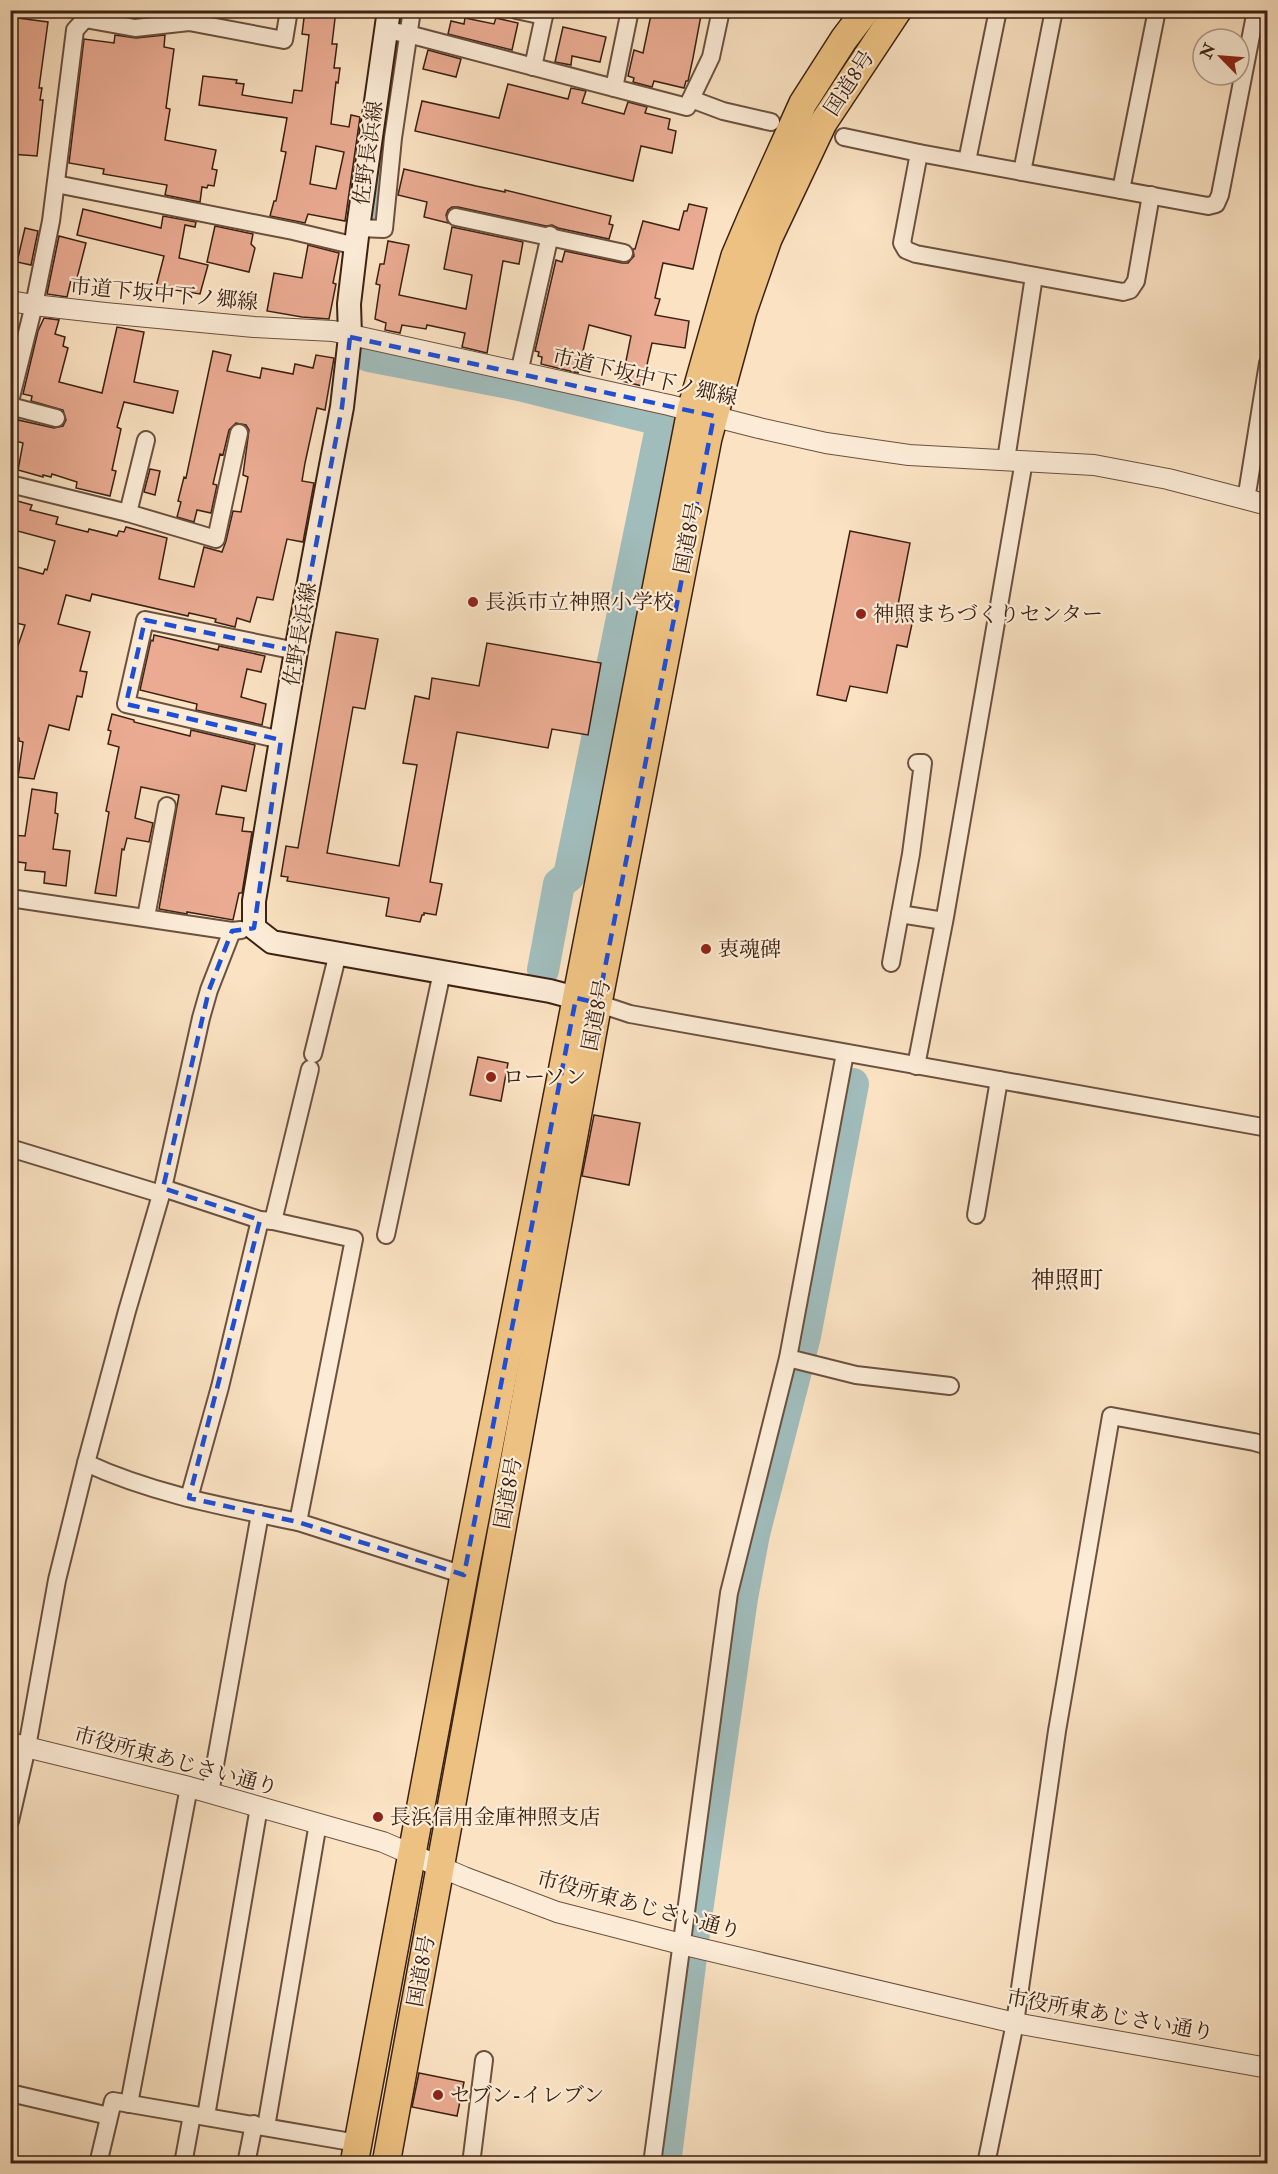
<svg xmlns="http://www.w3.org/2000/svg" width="1278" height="2174" viewBox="0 0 1278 2174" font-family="'IM FELL Double Pica','Noto Serif JP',serif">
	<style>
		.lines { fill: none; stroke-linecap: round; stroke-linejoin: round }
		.river { stroke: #a0bcbb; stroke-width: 32 }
		.building { fill: #eaab92; stroke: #3b2113; stroke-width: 1.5; fill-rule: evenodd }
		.minor-casing { stroke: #6b513f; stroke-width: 20 }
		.tertiary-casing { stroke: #6b513f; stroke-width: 22 }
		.secondary-casing { stroke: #3b2113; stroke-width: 26 }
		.trunk-casing { stroke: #3b2113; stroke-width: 30 }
		.minor { stroke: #fcecd7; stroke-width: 16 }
		.tertiary { stroke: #fcecd7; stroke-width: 20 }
		.secondary { stroke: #fcecd7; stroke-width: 22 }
		.trunk { stroke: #edc181; stroke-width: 27 }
		.marked { fill: none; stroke: #1d4ed8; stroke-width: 4.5; stroke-dasharray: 12 8; stroke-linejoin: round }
		.poi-dot { fill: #8f2418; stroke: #fcecd7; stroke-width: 2 }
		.labels { text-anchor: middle; stroke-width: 4.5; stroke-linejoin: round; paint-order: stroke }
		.street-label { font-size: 21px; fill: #3b2113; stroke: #fcecd7 }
		.poi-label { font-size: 21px; fill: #3b2113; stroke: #fcecd7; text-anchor: start }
		.quarter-label { font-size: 24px; fill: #3b2113; stroke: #fcecd7 }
	</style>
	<rect width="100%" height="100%" fill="#fae2c2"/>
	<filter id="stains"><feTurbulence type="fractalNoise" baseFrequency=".00333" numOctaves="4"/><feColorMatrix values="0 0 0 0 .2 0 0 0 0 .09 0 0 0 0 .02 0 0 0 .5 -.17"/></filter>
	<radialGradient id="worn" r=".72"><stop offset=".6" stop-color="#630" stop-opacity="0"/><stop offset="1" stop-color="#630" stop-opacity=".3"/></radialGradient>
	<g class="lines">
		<g class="river">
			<polyline points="372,221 402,10"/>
			<polyline points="369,356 519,385 656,419 661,428 569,876 559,884 543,970"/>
			<polyline points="665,2164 695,1925 742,1598 754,1534 805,1336 853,1084"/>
		</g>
	</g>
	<g class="building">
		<polygon points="119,10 168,10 168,14 135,17 118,14"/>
		<path d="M 305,10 L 336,10 L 332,44 L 337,44 L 334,68 L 340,68 L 338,83 L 336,82 L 331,124 L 349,127 L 351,115 L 360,117 L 345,221 L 308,214 L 305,223 L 270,216 L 274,201 L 276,201 L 286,152 L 281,151 L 287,118 L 199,105 L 203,76 L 237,80 L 236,83 L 244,84 L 242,95 L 292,103 L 294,90 L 302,91 L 309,35 L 302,34 ZM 316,146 L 344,152 L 336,189 L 310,184 Z"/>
		<polygon points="652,10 702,10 693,58 688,81 686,81 684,88 654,81 652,87 633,82 634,78 628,76 634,50 643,53"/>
		<polygon points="10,17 48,22 39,88 42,88 40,100 43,100 37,156 10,154 10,134 17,72 10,72"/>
		<polygon points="465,18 494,24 496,18 518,23 512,50 448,34 451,21 464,24"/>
		<polygon points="563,27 606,37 600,62 572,56 571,65 555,62"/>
		<polygon points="115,35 136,38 165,35 164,47 174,49 166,108 170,109 165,140 216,150 212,169 217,170 214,186 208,185 207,188 202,187 200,202 165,195 167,185 103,174 104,169 69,163 84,39 114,43"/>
		<polygon points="428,50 461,59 456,77 423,69"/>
		<polygon points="508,84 568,99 571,88 586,91 582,103 624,114 628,102 647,107 645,113 670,119 668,129 676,131 672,153 641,146 633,181 415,131 422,101 499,118"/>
		<polygon points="404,169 476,186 505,192 505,190 611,216 609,224 613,225 609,239 558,228 552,225 546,226 458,207 452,207 448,210 446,215 448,223 424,217 427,202 398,195"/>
		<polygon points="689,204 707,208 693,269 663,263 655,298 660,299 655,315 689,321 685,348 652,343 642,386 622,381 631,336 589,325 578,373 541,364 542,357 538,356 539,352 535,351 556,260 562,262 565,251 622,263 628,263 634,256 633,249 635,249 643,221 679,230 684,211 687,211"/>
		<polygon points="83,209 161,228 163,216 196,222 195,227 185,225 179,258 208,265 200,294 156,287 164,256 77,235"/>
		<polygon points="215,226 253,234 251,244 255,248 249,272 207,262"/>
		<polygon points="452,227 523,242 519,264 503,261 487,353 462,347 465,333 427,325 426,329 402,325 400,333 385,330 386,323 375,319 380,285 376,284 380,264 384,264 388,241 409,245 399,295 466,309 472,275 444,269"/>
		<polygon points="25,228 38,231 31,265 17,262"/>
		<polygon points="59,236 86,243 76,282 71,280 67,297 47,294"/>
		<polygon points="308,245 339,253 333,283 336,284 329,319 302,317 267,311 274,273 302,278"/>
		<polygon points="44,318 59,320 55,334 65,337 63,346 68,348 59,382 102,393 117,327 144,332 134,382 178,391 173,413 124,402 117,427 121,429 112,470 116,471 110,496 76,488 77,482 52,474 51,477 43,475 43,477 18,470 23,443 12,440 18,420 54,428 63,426 66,420 63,410 31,401 32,396 23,394 38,331"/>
		<polygon points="213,351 231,355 227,371 260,378 262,368 293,374 295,364 313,368 316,355 334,358 325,410 317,408 305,463 302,481 314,483 303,542 287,539 273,600 257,597 250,622 237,618 235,627 215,622 216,619 189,613 188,616 92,594 90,601 66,595 58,624 90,632 80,671 87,672 82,697 77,696 69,730 49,725 34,779 18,777 23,742 19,741 19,738 10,735 10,660 13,660 25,625 11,622 16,594 10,593 10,565 43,574 45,569 47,570 55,541 10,529 10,499 32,505 30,510 58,517 56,524 88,532 89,529 117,536 119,531 124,532 126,527 167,538 159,579 194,587 204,547 222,552 226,541 233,511 241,512 248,477 243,475 249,430 246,425 236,423 229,430 223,455 220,454 213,484 217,485 211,513 197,510 194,522 177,517 181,502 178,501 184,477 186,478"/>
		<polygon points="150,469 160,471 155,495 144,492"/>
		<polygon points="850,531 910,543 896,615 913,619 907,647 897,645 887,693 850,686 846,701 817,695"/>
		<polygon points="336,632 378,639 365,709 353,707 327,853 399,866 417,765 403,763 415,696 429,699 432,678 479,686 487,643 601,663 588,735 552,729 548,748 457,732 430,882 442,884 436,915 424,913 424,915 422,915 420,922 386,916 389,898 287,881 288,877 281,876 286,846 298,848"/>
		<polygon points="154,635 218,650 219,646 265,656 261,672 247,669 241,697 266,704 262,725 196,710 197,704 140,690 151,640 153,641"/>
		<polygon points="112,714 134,720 134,722 190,736 191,730 255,745 246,791 222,786 216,814 244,818 242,831 252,832 242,893 239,893 233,920 187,912 187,914 159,909 179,795 141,787 135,818 153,823 149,842 127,838 124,850 122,849 116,896 95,893 109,812 106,811 119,747 108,744 111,731 108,730"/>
		<polygon points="32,789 57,793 55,813 58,814 53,849 70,851 66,886 44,883 45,872 25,870 26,863 10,861 10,835 25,836"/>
		<polygon points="478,1057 508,1063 501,1101 470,1095"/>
		<polygon points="594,1115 640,1123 629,1185 582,1176"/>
		<polygon points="419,2073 464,2082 457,2116 412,2107"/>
	</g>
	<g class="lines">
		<defs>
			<g id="minor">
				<polyline points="516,10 544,16 545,10"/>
				<polyline points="85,19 135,28 189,22 284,40 289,10"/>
				<polyline points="385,30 408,34 687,107 711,57 721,10"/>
				<polyline points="533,67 544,16"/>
				<polyline points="614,88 630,10"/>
				<polyline points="691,99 723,111 771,122"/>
				<polyline points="844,137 919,153 1208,206 1216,204 1220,195 1256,10"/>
				<polyline points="919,153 902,243 906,250 916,254 1123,292 1130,290 1136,281 1151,195"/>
				<polyline points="967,161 998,10"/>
				<polyline points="1022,172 1054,10"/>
				<polyline points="56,184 293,231 356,246"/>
				<polyline points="1121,190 1157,10"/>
				<polyline points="456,217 624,253"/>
				<polyline points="358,228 384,229 393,138 412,10"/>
				<polyline points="519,373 550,235"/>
				<polyline points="10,401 34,305 51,221 75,30 85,19 89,10"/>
				<polyline points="10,406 56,418"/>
				<polyline points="1006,460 1034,276"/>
				<polyline points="10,484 128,513 216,539 239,433"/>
				<polyline points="1246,500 1268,363"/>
				<polyline points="128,513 146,440"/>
				<polyline points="281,740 126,704 145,620 296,651"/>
				<polyline points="10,898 232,931 241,930"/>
				<polyline points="900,914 944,921"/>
				<polyline points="146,917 167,806"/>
				<polyline points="891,963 911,854 923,763 917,763"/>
				<polyline points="591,1001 630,1014 1268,1128"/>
				<polyline points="845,1053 788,1358 856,1375 950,1386"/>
				<polyline points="313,1054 338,953"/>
				<polyline points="916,1066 945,917 1024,461"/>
				<polyline points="10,1148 161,1194"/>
				<polyline points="976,1215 999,1080"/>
				<polyline points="273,1221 310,1069"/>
				<polyline points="386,1235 442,972"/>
				<path d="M 86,1463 C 153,1494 226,1507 298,1522 L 354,1239 L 273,1221 L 260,1220 L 163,1188"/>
				<polyline points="189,1498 220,1387 260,1220"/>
				<polyline points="298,1522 464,1575"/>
				<polyline points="210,1793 260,1514"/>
				<polyline points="10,1821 27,1747 57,1580 86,1463 127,1311 163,1188 201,1018 209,990 232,931"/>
				<polyline points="10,2093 109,2116"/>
				<polyline points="129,2104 189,1787"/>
				<polyline points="206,2116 259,1807"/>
				<polyline points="266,2127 318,1823"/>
				<polyline points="98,2164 113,2101 357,2143"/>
				<polyline points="183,2164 192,2115"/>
				<polyline points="246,2164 254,2124"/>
				<polyline points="471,2164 484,2060"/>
				<polyline points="652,2164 729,1593 788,1358"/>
				<polyline points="986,2164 1015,2023 1057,1731 1111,1416 1254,1442 1268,1446"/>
			</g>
			<g id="tertiary">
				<polyline points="10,301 34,305 105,313 254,327 333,331 669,405 759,428 826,443 909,455 1094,465 1168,479 1268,505"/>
				<polyline points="10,1743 189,1787 383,1842 464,1877 557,1912 681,1944 1015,2023 1268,2068"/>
			</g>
			<polyline id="secondary" points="389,10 358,228 349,304 350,337 342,407 296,651 254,901 254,928 272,942 550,991 576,998"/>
			<g id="trunk">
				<polyline points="354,2164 464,1575 691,410 735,256 752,216 803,103 844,39 866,10"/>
				<polyline points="386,2164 598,1003 708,438 743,311 768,239 823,123 898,10"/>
			</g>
		</defs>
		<use href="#minor" class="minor-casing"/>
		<use href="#tertiary" class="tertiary-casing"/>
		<use href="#secondary" class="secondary-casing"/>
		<use href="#trunk" class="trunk-casing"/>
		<use href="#minor" class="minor"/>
		<use href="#tertiary" class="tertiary"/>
		<use href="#secondary" class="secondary"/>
		<use href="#trunk" class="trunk"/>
	</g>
	<path class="marked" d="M 350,337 L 714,416 L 598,1003 L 576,998 L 464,1575 L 298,1522 L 189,1498 L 260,1220 L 163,1188 L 209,990 L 232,931 L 254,928 L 281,740 L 126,704 L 145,620 L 296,651 L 342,407 Z"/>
	<g class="poi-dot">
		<circle cx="473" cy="602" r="6"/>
		<circle cx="861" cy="614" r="6"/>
		<circle cx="706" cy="949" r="6"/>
		<circle cx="491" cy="1077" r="6"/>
		<circle cx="378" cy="1817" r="6"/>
		<circle cx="438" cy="2095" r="6"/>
	</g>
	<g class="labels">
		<g class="street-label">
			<text transform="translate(849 83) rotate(-57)" y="7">国道8号</text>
			<text transform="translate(368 153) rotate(-82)" y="7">佐野長浜線</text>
			<text transform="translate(164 294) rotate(5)" y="7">市道下坂中下ノ郷線</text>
			<text transform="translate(645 377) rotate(13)" y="7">市道下坂中下ノ郷線</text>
			<text transform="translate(688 538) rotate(-79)" y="7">国道8号</text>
			<text transform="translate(300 634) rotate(-80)" y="7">佐野長浜線</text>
			<text transform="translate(596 1015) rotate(-79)" y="7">国道8号</text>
			<text transform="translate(508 1493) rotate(-80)" y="7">国道8号</text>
			<text transform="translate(176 1761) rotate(15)" y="7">市役所東あじさい通り</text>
			<text transform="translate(639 1905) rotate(15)" y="7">市役所東あじさい通り</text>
			<text transform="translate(421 1971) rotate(-80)" y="7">国道8号</text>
			<text transform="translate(1110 2015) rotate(10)" y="7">市役所東あじさい通り</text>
		</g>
		<g class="poi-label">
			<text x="485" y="609">長浜市立神照小学校</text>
			<text x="873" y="621">神照まちづくりセンター</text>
			<text x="718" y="956">衷魂碑</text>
			<text x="503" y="1084">ローソン</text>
			<text x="390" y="1824">長浜信用金庫神照支店</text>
			<text x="450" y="2102">セブン-イレブン</text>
		</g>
		<g class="quarter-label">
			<text x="1067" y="1288">神照町</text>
		</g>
	</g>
	<rect width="1278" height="2174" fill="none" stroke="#fae2c2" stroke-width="36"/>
	<rect x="12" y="12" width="1254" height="2150" fill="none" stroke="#3b2113" stroke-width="3"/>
	<rect x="18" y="18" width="1242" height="2138" fill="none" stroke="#3b2113" stroke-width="1.5"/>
	<g transform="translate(1221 57) rotate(295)"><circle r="28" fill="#fcecd7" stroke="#af9b89" stroke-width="1.5"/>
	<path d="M0-4.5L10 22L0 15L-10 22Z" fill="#8f2418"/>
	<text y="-9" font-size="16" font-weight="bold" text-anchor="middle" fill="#3b2113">N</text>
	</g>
	<rect width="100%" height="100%" filter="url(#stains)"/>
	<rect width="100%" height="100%" fill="url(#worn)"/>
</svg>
